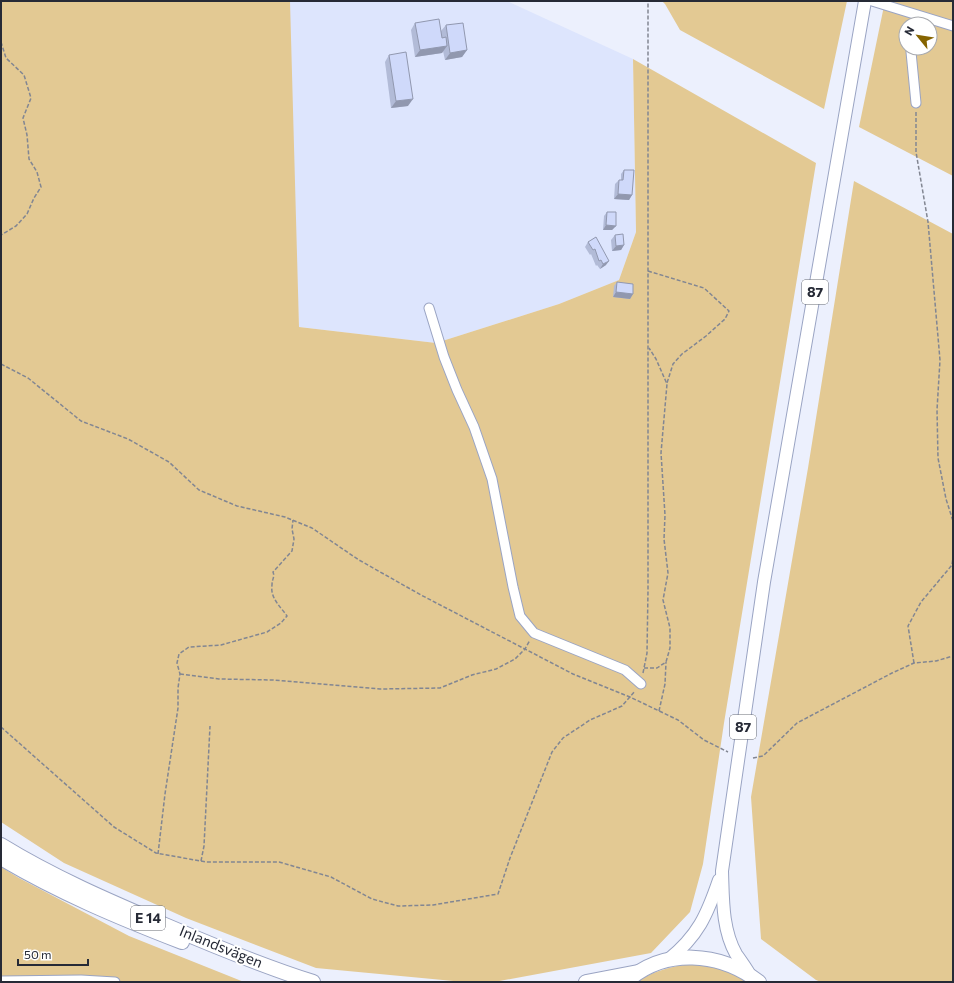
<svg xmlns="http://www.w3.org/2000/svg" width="954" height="983" viewBox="0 0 954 983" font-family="Commissioner,sans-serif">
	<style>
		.built { fill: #dde5fd }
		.green { fill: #e3c993; fill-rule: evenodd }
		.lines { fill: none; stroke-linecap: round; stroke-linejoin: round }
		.minor-casing { stroke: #9aa4c3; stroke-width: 11 }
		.major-casing { stroke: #9aa4c3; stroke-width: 14 }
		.highway-casing { stroke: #9aa4c3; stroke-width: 16 }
		.path { stroke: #828692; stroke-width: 1.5; stroke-dasharray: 4 2; stroke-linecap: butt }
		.minor { stroke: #fff; stroke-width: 9 }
		.major { stroke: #fff; stroke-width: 12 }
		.highway { stroke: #fff; stroke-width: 14 }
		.wall { fill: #b2bbd7 }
		.shaded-wall { fill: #9198af }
		.building { fill: #cfd9fa; stroke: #9198af }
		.labels { text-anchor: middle; stroke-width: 4; stroke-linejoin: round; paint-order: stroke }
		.shield { fill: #fff; stroke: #676a72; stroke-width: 1 }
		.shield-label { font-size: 14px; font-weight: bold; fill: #262a36 }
		.street-label { font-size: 15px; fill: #262a36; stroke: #fff }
	</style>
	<rect width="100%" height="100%" fill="#ecf0fd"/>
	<polygon class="built" points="286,1 507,1 633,59 636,232 619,280 559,304 436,343 299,327"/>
	<g class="green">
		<polygon points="1,1 290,1 299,327 436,343 559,304 619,280 636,232 633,59 816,163 724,723 703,864 690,912 651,953 494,982 464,982 316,968 186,918 64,863 1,822"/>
		<polygon points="662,1 847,1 824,109 680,30 665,4"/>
		<path d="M 885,1 L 953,1 L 953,176 L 859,127 ZM 906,24 L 930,24 L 930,48 L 906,48 Z"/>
		<polygon points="854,181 953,234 953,982 821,982 816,980 761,939 751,797 808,468"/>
		<polygon points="1,867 19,878 129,936 244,982 1,982"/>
		<path d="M 692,964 L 721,968 L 748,982 L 636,982 C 654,971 671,966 692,964 Z"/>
	</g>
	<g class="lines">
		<defs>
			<g id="minor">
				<polyline points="872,1 953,26"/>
				<polyline points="912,48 911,52 916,103"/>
				<polyline points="429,308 444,357 457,390 474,427 492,479 513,587 520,616 534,633 625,670 641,684"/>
				<polyline points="1,981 81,980 115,982"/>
			</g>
			<g id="major">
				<path d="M 668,960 C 698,936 707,915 719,880"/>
				<path d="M 750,975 C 746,968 741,961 736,954 C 722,929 723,899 722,871 L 764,582 L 865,1"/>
			</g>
			<g id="highway">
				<path d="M 1,845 C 53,877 109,901 165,925 C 214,946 262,966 313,982"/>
				<path d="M 1,858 C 58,892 120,918 182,942"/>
				<polyline points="586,982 638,972"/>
				<path d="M 626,982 C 665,947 720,952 759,982"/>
			</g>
		</defs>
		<use href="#minor" class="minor-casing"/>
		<use href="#major" class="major-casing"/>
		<use href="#highway" class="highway-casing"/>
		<g class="path">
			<polyline points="1,42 6,58 24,75 31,98 23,118 27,135 29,159 37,172 41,187 34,198 27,214 16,226 1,235"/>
			<polyline points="916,112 916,152 928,222 940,360 937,410 938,458 946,499 953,521"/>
			<polyline points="648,271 704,288 729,311 725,319 706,336 682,354 673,364 667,383"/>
			<polyline points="1,364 28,378 81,421 128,439 169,462 199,490 237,506 285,517 312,528 359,560 421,595 573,674 630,697 678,720 704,740 728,752"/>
			<polyline points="914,663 908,626 921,602 952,565 953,557"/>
			<polyline points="644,668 657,668 666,662 670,648 670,628 663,600 668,573 664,539 665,515 661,453 667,384 656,359 649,348"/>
			<polyline points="643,673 647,653 648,590 648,1"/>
			<polyline points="180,674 219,679 273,680 380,689 440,688 472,675 496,669 515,659 525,649 530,640"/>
			<polyline points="659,711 665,684 666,662"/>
			<polyline points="1,727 114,827 156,853 206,862 279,862 331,877 372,899 398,906 433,905 498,894 510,858 552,752 563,738 590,720 622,706 635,691"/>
			<polyline points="753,758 763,756 797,723 892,673 914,663 936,661 953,656"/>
			<path d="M 158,854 L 165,794 L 178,708 L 178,688 L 180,674 L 177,663 L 179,654 L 189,647 L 221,645 L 267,632 L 281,623 L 287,616 C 280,606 270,598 272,585 C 272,579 275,577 273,572 L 292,551 L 294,539 L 292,529 L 293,520"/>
			<polyline points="201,861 204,846 210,726"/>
		</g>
		<use href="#minor" class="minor"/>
		<use href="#major" class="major"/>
		<use href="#highway" class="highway"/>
	</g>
	<g class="wall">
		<polygon points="415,23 441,31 446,25 467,50 462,57 445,60 443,51 442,53 415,57 411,30"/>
		<polygon points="389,55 408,106 391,108 385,62"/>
		<polygon points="624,170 632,195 629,200 614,199 615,184 619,180 621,180 621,174"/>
		<polygon points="607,212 616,226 612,230 603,230 604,216"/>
		<polygon points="615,235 624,245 621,250 612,251 611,240"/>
		<polygon points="596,237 606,265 600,269 597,265 596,266 591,254 590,255 585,247 588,242"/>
		<polygon points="617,282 633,294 630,299 613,297 614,286"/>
	</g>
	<g class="shaded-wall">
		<polygon points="447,46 442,53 415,57 420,50"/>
		<polygon points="467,50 462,57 445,60 450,53"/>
		<polygon points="413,99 408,106 391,108 396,101"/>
		<polygon points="618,194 632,195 629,200 614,199"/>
		<polygon points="606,225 616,226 612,230 603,230"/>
		<polygon points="624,245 621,250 612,251 616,246"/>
		<polygon points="609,261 606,265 600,269 603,264"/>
		<polygon points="616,292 633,294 630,299 613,297"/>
	</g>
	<g class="building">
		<polygon points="439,19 442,38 446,37 447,46 420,50 415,23"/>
		<polygon points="463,23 467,50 450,53 446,25"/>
		<polygon points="406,52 413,99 396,101 389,55"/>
		<polygon points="624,170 634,170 632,195 618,194 619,180 623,180"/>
		<polygon points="607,212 616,212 616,226 606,225"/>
		<polygon points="623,234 624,245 616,246 615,235"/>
		<polygon points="596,237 609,261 603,264 601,260 599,261 595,249 593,250 588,242"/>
		<polygon points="617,282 633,284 633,294 616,292"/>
	</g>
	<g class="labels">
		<g class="shield">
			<rect x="802" y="280" width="26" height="24" rx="3"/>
			<rect x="730" y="715" width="26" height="24" rx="3"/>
			<rect x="131" y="906" width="34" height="24" rx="3"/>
		</g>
		<g class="shield-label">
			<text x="815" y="297">87</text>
			<text x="743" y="732">87</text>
			<text x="148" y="923">E 14</text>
		</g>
		<g class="street-label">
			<text transform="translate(221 947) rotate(22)" y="5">Inlandsvägen</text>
		</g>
	</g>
	<rect width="954" height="983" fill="none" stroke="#262a36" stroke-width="4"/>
	<g transform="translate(918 36) rotate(300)"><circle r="19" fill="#ffffff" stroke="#a8aaaf"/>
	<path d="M0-3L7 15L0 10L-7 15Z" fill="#866400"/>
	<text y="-6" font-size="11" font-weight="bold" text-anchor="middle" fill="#262a36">N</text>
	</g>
	<path d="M18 959v6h70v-6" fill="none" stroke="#262a36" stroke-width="2"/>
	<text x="24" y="959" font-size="12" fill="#262a36" stroke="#ffffff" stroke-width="3" paint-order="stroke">50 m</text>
</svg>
